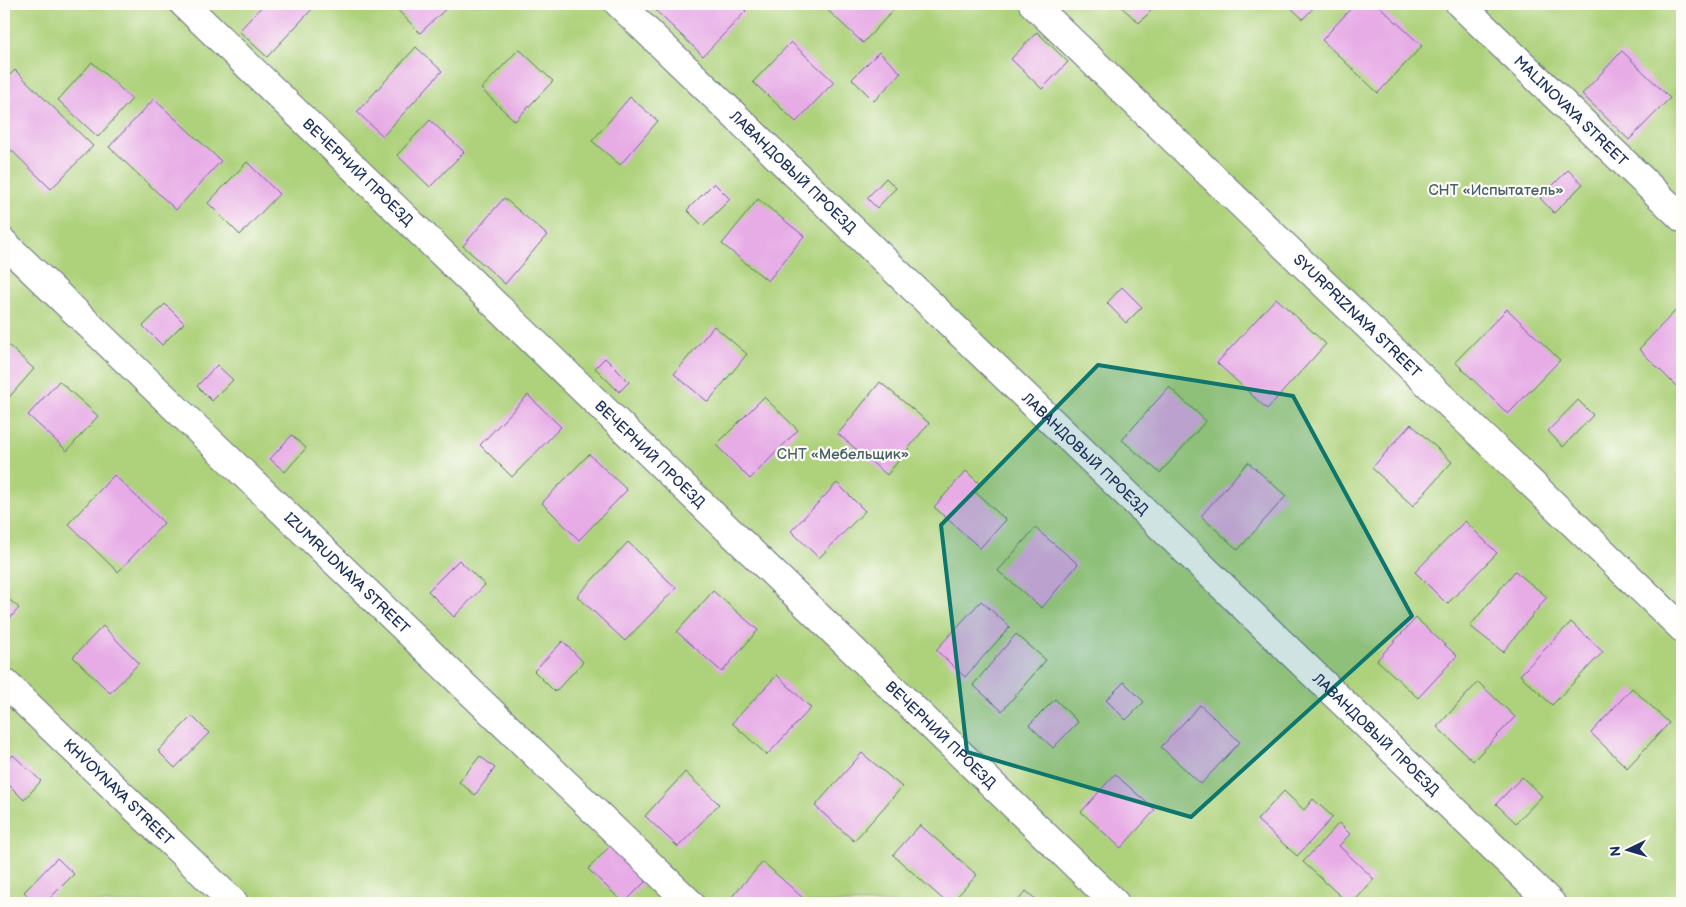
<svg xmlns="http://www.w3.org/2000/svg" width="1686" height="907" viewBox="0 0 1686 907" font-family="'Balsamiq Sans',sans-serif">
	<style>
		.green { fill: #aed27b; stroke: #64806c }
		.building { fill: #e7ace6 }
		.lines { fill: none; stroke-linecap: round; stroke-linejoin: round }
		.street-casing { stroke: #666e82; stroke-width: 30 }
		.street { stroke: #fff; stroke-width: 28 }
		.marked { fill: #0f766e; fill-opacity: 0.2; stroke: #0f766e; stroke-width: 4; stroke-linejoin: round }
		.labels { text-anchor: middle; stroke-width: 4.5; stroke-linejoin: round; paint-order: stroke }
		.street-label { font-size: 15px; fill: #1b2f5e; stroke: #fdfcf7 }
		.park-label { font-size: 15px; fill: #476067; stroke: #fdfcf7 }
	</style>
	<rect width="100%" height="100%" fill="#fdfcf7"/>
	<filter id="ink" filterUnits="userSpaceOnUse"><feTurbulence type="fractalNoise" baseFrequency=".02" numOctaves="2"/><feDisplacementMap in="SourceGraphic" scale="10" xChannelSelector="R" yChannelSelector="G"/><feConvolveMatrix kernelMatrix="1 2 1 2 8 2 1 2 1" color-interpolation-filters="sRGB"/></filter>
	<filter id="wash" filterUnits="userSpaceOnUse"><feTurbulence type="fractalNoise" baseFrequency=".0096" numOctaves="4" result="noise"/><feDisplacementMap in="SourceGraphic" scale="20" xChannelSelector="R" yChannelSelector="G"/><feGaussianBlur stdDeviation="1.12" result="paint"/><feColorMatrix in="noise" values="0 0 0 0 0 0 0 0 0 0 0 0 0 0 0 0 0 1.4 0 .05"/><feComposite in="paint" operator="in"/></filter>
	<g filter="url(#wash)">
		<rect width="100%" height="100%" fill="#f1e2c4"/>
		<rect class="green" x="4" y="4" width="1678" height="899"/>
		<g id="blocks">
			<g class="building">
				<polygon points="264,4 317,4 267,57 239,31"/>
				<polygon points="392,4 451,4 420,33"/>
				<polygon points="655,4 738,4 746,11 703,56 652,7"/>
				<polygon points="821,4 899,4 863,43"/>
				<polygon points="1118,4 1158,4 1139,23"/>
				<polygon points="1287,4 1317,4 1303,19"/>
				<polygon points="1355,4 1377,4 1422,46 1378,93 1322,40"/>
				<polygon points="1037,32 1068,62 1042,89 1011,59"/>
				<polygon points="791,42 834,82 796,122 753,82"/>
				<polygon points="416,47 442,71 383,136 357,112"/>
				<polygon points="519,49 553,81 515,121 481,89"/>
				<polygon points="1622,51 1670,98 1629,140 1582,94"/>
				<polygon points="879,52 901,73 874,101 852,79"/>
				<polygon points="92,62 132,99 98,137 58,100"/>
				<polygon points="15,70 93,146 51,189 4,143 4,81"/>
				<polygon points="630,97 658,121 620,165 592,141"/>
				<polygon points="154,99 221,161 176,210 109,147"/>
				<polygon points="430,120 464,152 430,187 397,155"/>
				<polygon points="247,162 279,194 240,235 208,203"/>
				<polygon points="1568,170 1583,184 1554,213 1540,198"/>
				<polygon points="886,178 896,188 877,208 867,198"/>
				<polygon points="714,183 730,199 703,226 687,210"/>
				<polygon points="504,198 547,235 505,284 463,246"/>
				<polygon points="758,199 804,236 768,281 722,244"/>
				<polygon points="1122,287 1142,307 1126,323 1107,303"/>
				<polygon points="1276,298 1326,344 1267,409 1217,363"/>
				<polygon points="165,304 184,323 162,345 143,326"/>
				<polygon points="1679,307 1682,310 1682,392 1639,349"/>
				<polygon points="1507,309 1560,360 1508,414 1455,362"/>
				<polygon points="714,326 747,354 708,402 674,374"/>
				<polygon points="4,341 34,369 4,403"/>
				<polygon points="605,358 629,382 619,392 595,368"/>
				<polygon points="217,365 233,380 212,401 197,386"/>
				<polygon points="59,381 98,416 67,451 28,415"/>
				<polygon points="880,382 929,423 887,475 838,434"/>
				<polygon points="1169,387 1206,421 1160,473 1122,440"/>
				<polygon points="528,395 561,427 512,477 480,445"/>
				<polygon points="764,397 798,430 750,479 716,445"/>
				<polygon points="1578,400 1593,415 1563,447 1548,431"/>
				<polygon points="1411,424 1452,462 1413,506 1372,468"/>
				<polygon points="292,435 306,448 285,472 270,459"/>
				<polygon points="589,454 627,490 579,540 542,503"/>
				<polygon points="1248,462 1286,496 1238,550 1201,516"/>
				<polygon points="966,471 980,484 974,491 1006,520 980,548 934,507"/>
				<polygon points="114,475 164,523 118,572 68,524"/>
				<polygon points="837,483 865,511 819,558 791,531"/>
				<polygon points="4,511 10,517 4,524"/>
				<polygon points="1465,521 1497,553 1447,604 1415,572"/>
				<polygon points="1035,528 1078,564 1042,608 998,571"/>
				<polygon points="628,542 676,588 625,641 577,596"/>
				<polygon points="459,560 485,585 454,617 428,591"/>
				<polygon points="1515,571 1547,597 1503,652 1470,626"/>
				<polygon points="713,591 758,630 722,672 677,632"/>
				<polygon points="4,595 19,608 4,625"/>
				<polygon points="981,601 1010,627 965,677 936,650"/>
				<polygon points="1416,618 1457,656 1418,698 1377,660"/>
				<polygon points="1571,622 1603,652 1552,705 1520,675"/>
				<polygon points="103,626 139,663 110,693 73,657"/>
				<polygon points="1016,634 1046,660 1002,711 973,685"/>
				<polygon points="563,641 583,662 555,692 534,671"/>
				<polygon points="777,675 811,708 767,755 732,723"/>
				<polygon points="1124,682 1144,702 1126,720 1106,700"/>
				<polygon points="1478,682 1515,717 1473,761 1437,727"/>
				<polygon points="1632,688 1669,723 1627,768 1591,733"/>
				<polygon points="1055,699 1078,722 1053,748 1029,725"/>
				<polygon points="1200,705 1240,742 1201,784 1161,747"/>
				<polygon points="192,716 209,733 175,768 158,751"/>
				<polygon points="862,753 902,787 854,841 815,806"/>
				<polygon points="13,755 41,781 24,800 4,780 4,765"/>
				<polygon points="480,756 495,768 475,795 459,782"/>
				<polygon points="685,772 719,804 678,847 645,816"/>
				<polygon points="1115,774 1155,810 1121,848 1081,812"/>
				<polygon points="1522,777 1542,796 1516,823 1496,804"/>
				<polygon points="1284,791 1304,810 1313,799 1333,817 1297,856 1257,820"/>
				<polygon points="1339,823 1350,834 1339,846 1374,879 1353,903 1348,903 1303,862"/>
				<polygon points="920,825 977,875 951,903 947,903 893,855"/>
				<polygon points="613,843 649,878 624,903 588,869"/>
				<polygon points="57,858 74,874 45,903 35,903 24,892"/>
				<polygon points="763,862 803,898 798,903 726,903"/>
				<polygon points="1026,891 1040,903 1016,903"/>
			</g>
		</g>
	</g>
	<g filter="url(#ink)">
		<use href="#blocks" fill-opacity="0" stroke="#666e82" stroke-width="1"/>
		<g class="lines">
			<defs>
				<g id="street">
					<path id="s1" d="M 184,4 L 1115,903"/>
					<path id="s2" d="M 619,4 L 1551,903"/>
					<path id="s3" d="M 1033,4 L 1682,628"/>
					<path id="s4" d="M 1460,4 L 1682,218"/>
					<path id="s5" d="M 4,243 L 690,903"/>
					<path id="s6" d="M 4,682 L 234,903"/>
				</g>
			</defs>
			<use href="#street" class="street-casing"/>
			<use href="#street" class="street"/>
		</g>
	</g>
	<path class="marked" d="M 1098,365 L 1293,396 L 1412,616 L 1191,817 L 967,752 L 941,525 Z"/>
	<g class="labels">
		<g class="street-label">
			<text dy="5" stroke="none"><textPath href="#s4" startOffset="154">MALINOVAYA STREET</textPath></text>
			<text dy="5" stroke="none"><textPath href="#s1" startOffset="242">ВЕЧЕРНИЙ ПРОЕЗД</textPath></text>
			<text dy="5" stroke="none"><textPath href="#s2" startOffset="242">ЛАВАНДОВЫЙ ПРОЕЗД</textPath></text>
			<text dy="5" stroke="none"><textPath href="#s3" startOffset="450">SYURPRIZNAYA STREET</textPath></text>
			<text dy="5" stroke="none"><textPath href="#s2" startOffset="648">ЛАВАНДОВЫЙ ПРОЕЗД</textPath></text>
			<text dy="5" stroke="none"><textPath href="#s1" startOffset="648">ВЕЧЕРНИЙ ПРОЕЗД</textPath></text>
			<text dy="5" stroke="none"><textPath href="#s5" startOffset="476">IZUMRUDNAYA STREET</textPath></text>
			<text dy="5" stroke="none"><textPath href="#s1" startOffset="1052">ВЕЧЕРНИЙ ПРОЕЗД</textPath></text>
			<text dy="5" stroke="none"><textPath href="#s2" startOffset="1052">ЛАВАНДОВЫЙ ПРОЕЗД</textPath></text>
			<text dy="5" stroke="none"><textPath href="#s6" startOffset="159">KHVOYNAYA STREET</textPath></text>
		</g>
		<g class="park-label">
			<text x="1496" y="195">СНТ «Испытатель»</text>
			<text x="843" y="459">СНТ «Мебельщик»</text>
		</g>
	</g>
	<rect width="1686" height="907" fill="none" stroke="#fdfcf7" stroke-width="20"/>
	<g transform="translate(1628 850) rotate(265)" stroke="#fdfcf7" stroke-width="4" paint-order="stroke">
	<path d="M0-4L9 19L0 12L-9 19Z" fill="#1b2f5e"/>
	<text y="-8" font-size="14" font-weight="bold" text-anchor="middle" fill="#1b2f5e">N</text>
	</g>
</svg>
